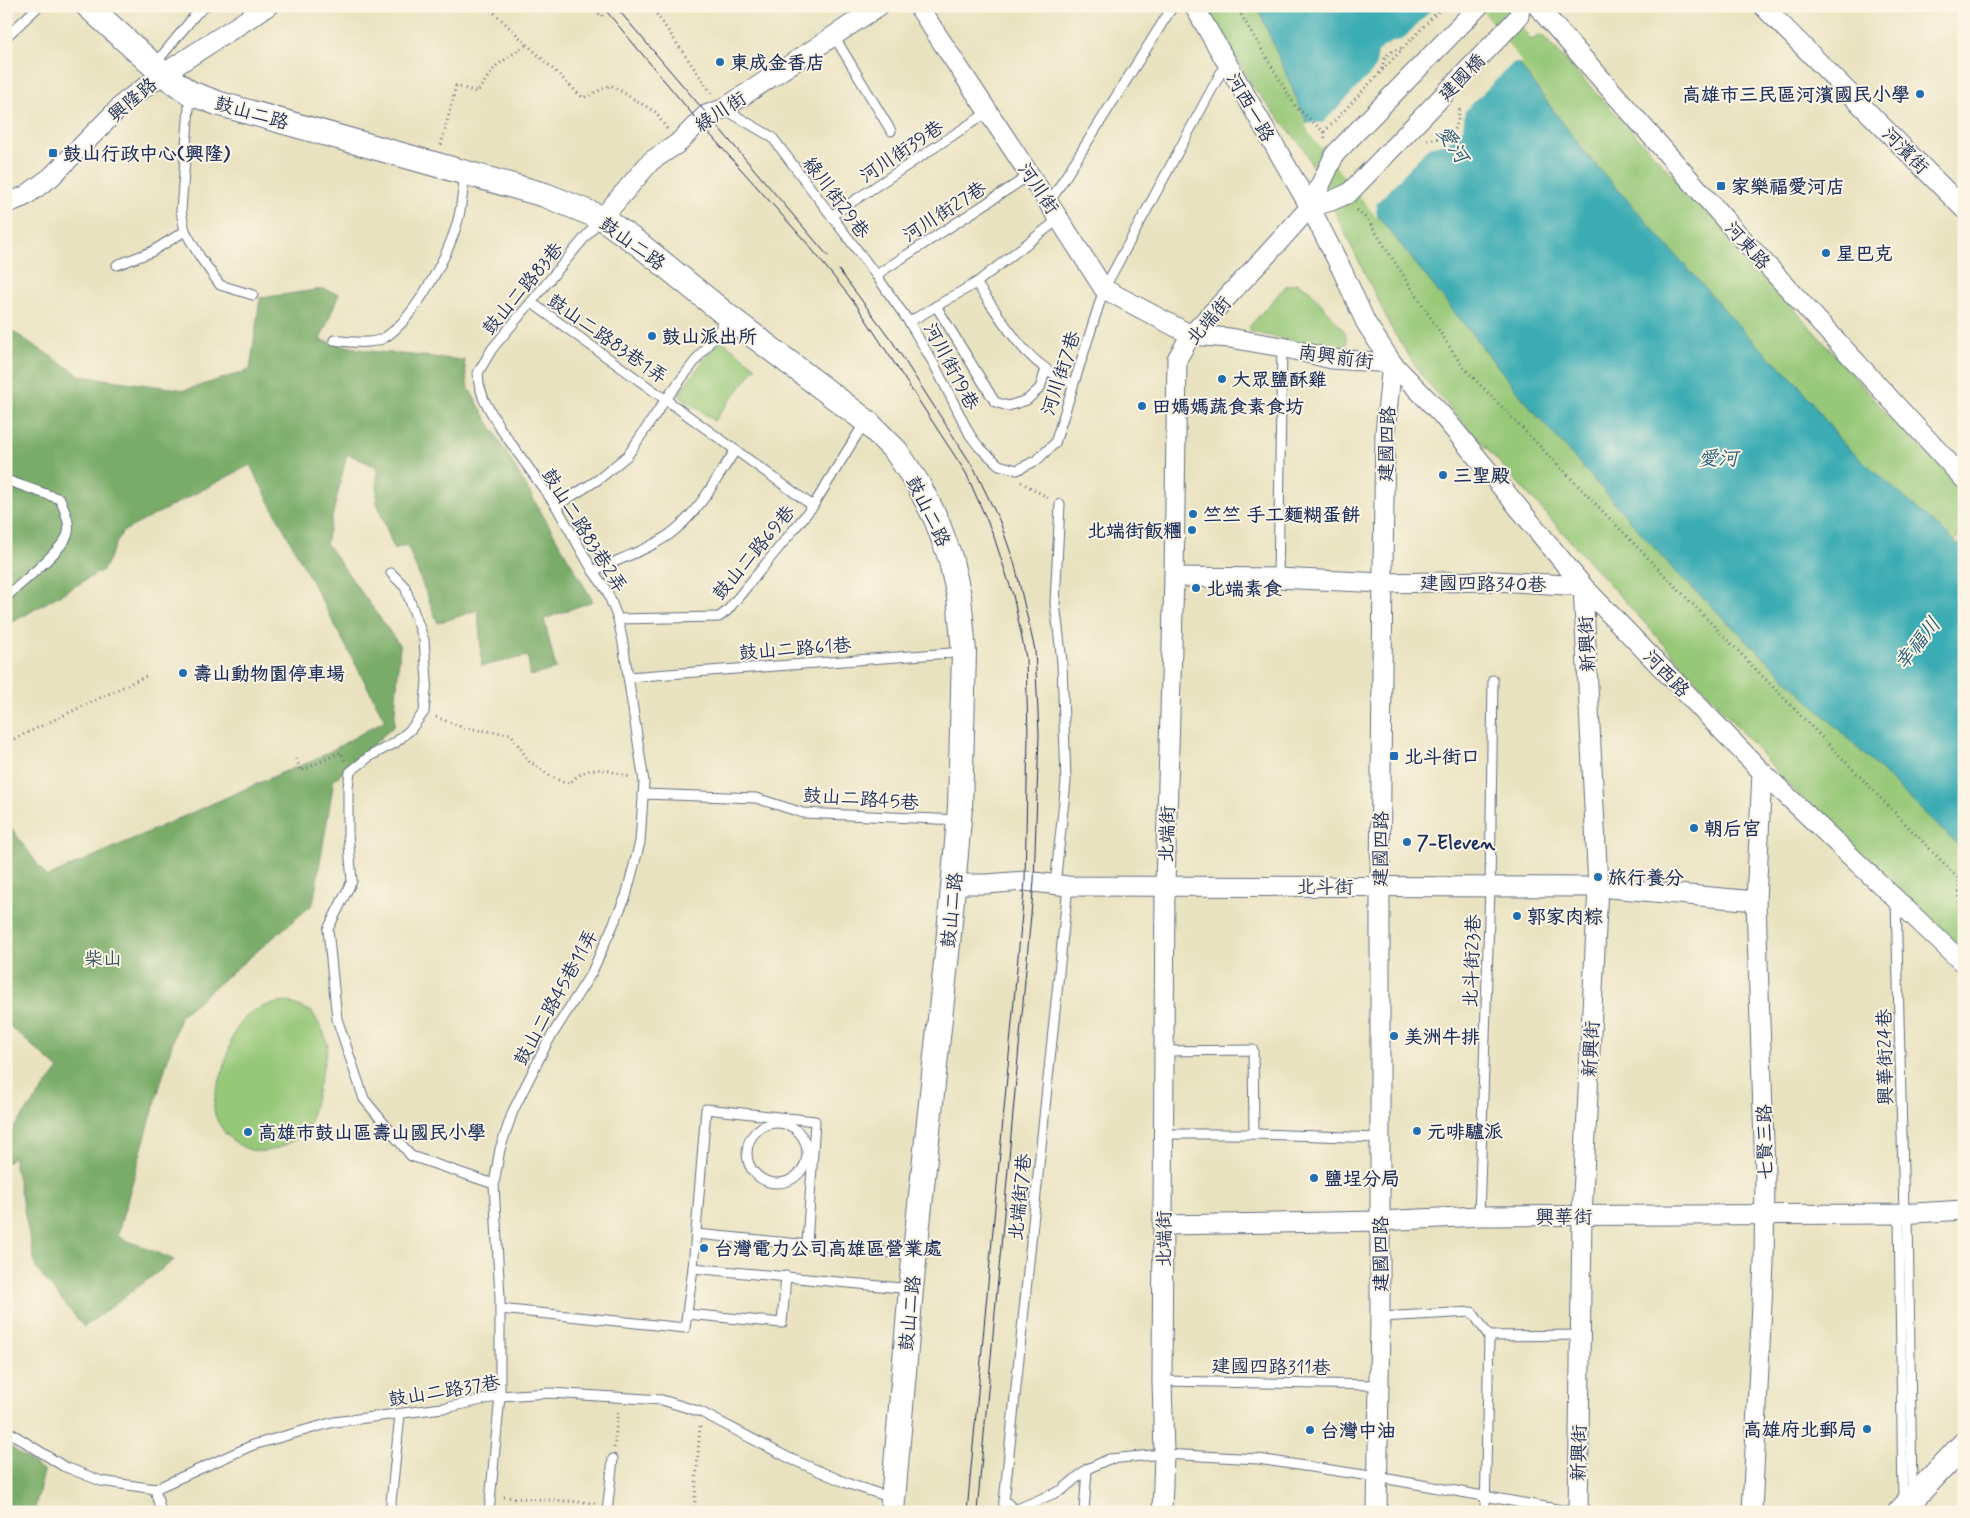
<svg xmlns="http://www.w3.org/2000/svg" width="1970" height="1518" viewBox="0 0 1970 1518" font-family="Mynerve,'LXGW WenKai TC',sans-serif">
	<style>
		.green { fill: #97c878; stroke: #597c6b }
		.forest { fill: #79ac68; stroke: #4a6e63 }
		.water { fill: #3bacb3; stroke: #2b6e88 }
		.pier { fill: #e9e2c0 }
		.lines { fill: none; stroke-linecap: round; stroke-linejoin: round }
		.service-casing { stroke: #636e80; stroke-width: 11 }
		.minor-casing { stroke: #636e80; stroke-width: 21 }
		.tertiary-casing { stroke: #636e80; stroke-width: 26 }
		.path { stroke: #636e80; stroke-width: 3; stroke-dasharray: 1 4; stroke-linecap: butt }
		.service { stroke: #fff; stroke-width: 9 }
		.minor { stroke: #fff; stroke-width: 19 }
		.tertiary { stroke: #fff; stroke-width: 24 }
		.tram { stroke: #1b2f5e; stroke-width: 1 }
		.poi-dot { fill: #1f6fb2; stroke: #fcf5e5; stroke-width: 2 }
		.labels { text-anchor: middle; stroke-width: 4; stroke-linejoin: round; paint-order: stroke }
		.poi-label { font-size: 19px; font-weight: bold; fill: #1b2f5e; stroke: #fcf5e5; text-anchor: start }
		.street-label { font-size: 19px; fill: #1b2f5e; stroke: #fcf5e5 }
		.park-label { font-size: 19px; fill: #3a5564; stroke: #fcf5e5 }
		.water-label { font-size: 20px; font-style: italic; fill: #265b7c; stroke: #fcf5e5 }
	</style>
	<rect width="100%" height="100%" fill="#fcf5e5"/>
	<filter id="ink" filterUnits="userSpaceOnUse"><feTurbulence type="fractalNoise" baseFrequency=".02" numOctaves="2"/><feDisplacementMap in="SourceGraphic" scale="10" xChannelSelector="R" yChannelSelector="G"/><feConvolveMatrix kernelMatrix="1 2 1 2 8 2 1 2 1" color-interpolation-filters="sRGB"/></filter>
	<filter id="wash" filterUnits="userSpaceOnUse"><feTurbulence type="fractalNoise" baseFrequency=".0096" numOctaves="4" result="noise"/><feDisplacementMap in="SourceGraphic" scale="20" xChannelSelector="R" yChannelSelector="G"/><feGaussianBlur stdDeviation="1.12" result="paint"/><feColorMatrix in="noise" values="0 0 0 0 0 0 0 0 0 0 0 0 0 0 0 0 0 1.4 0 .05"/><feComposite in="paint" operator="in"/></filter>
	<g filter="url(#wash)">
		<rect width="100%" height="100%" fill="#e9e2c0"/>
		<g class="green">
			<polygon points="1204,6 1257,6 1311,132 1534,412 1674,570 1964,851 1964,956 1792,789 1707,692 1424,379 1394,333 1303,147 1252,86"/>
			<polygon points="1476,6 1505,6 1531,40 1542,35 1721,227 1889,416 1964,489 1964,518 1955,543 1843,444 1798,384 1743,331 1581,148"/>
			<polygon points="1297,283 1310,291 1345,332 1347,343 1339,350 1251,332 1249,327 1286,286"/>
			<polygon points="720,339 756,367 714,421 678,394"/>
			<path d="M 289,1002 L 312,1012 L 323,1031 L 328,1046 L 308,1130 C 280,1151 255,1163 227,1135 C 220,1127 213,1116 214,1104 C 215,1090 223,1074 226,1060 C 231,1042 234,1025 250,1014 C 262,1005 275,1003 289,1002 Z"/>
		</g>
		<g class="forest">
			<polygon points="323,289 339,294 320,340 369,351 464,360 468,387 593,601 544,619 556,669 530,676 528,656 482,666 478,610 438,623 407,545 394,549 377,503 377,467 347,454 326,543 400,646 394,726 334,780 313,904 180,1016 117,1236 174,1260 84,1327 36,1269 13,1156 6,1164 6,1138 59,1069 6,1023 6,821 47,877 286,771 313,761 385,720 250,465 122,532 103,570 6,626 6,327 81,376 186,390 250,370 260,298"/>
			<polygon points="6,1443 44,1472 34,1512 6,1512"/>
		</g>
		<polygon class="water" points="1257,6 1476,6 1581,148 1743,331 1798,384 1843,444 1959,545 1964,530 1964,851 1674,570 1534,412 1311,132"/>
		<polygon class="pier" points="1435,6 1479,6 1522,63 1513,63 1465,111 1463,127 1457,136 1445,143 1429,147 1376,204 1377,218 1309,133 1305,123 1323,123 1375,69 1378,53 1383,47 1394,41 1402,40"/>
	</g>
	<g filter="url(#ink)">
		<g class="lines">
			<defs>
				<g id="service">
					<polyline points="834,36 891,131"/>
					<polyline points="6,37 39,6"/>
					<polyline points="155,64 196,14 206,6"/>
					<polyline points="190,94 181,211 185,231 200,257 220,285 253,295"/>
					<polyline points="724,109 772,137 876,275 909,322"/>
					<polyline points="1049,203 1173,6"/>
					<polyline points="831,216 988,112"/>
					<polyline points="1059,219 976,283 909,322 935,366 970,435 979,447 999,465 1017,470 1037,460 1055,443 1104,289 1226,63"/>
					<polyline points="117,265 151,252 185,231"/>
					<polyline points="876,275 1030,175"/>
					<path d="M 976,283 C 1006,324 1023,363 1073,384"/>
					<polyline points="532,303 813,506"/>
					<polyline points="936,306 995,402 1008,406 1027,400 1040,388 1046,369"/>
					<path d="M 334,340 C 348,342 371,345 384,338 C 415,319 451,251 459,216 C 462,202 463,188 465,174"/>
					<path d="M 6,480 L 60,499 C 64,509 72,525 67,536 C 60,552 20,584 6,597"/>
					<polyline points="556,506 599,479 628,455 666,399 729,317"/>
					<path d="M 593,571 C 619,559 654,548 675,530 C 701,509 717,477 735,451"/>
					<polyline points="391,573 405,587 424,640 427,681 424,712 411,729 395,743 370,756 350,772 348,787 348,834 352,881 328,929 337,1019 364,1099 411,1156 494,1184"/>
					<polyline points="1278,578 1282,347"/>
					<polyline points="618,619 719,617 727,611 813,506 865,422"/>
					<polyline points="628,677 964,652"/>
					<polyline points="643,794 756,798 803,813 958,820"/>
					<polyline points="1055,885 1066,782 1062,662 1055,603 1060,504"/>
					<polyline points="1896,901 1904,1213"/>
					<polyline points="1164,1051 1253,1050 1254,1134"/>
					<circle cx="777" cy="1153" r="30"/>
					<polyline points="1163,1134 1254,1134 1380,1138"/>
					<polyline points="1908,1213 1912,1493"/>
					<polyline points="1899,1214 1903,1503"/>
					<polyline points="1479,1216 1490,888 1493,680"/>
					<polyline points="696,1234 915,1255"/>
					<polyline points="693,1268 911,1289"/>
					<polyline points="500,1309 685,1328 693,1268 706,1109 815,1121 807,1244"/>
					<polyline points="687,1314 782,1323 786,1276"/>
					<polyline points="1380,1317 1472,1312 1489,1336 1580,1335"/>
					<polyline points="1162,1381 1379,1385"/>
					<polyline points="6,1430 63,1466 101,1481 155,1489 253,1445 334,1422 450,1407 500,1396 550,1393 662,1400 701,1412 789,1458 849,1484 892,1498"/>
					<polyline points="155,1489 161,1512"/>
					<polyline points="1004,1500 1015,1510 1062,1490 1087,1469 1109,1459 1164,1454 1258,1459 1377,1477 1573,1512"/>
					<polyline points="390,1512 400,1415"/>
					<polyline points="489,1512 500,1396 500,1298 494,1184 500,1149 513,1111 547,1043 592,972 626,896 640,842 644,782 623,643 618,619 607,591 593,571 556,506 500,428 484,400 479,384 478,373 492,349 601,218"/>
					<polyline points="607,1512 613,1459"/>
					<polyline points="1003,1512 1068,886"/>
					<polyline points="1084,1512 1087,1469"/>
					<polyline points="1485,1512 1489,1336"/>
				</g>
				<g id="minor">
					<polyline points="918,6 1059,219 1104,289 1191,335 1230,338 1282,347 1332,359 1392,363"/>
					<polyline points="1194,6 1310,207 1342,270 1366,323 1392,363 1442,415 1583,586 1762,772 1964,964"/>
					<polyline points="1537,6 1728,223 1964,479"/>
					<polyline points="1763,6 1964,209"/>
					<polyline points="6,204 25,196 51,177 126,101 163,74 268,6"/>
					<polyline points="1310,207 1331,201 1349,193 1513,23 1519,16 1520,6"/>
					<polyline points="602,218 651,161 677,144 706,115 723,109 879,6"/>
					<polyline points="1174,577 1278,578 1383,583 1495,581 1583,586 1598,887 1582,1216 1578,1512"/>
					<polyline points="954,884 987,884 1025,881 1068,886 1598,887 1756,901"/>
					<polyline points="1164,1225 1380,1221 1479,1216 1899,1214 1964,1210"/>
					<polyline points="1162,1512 1164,1454 1162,1381 1165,885 1174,577 1177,359 1191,335 1265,257 1310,207 1335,154 1479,6"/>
					<polyline points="1377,1512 1380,1317 1380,887 1383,565 1385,433 1392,363"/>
					<polyline points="1752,1512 1764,1262 1765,1173 1756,901 1762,772"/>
				</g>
				<g id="tertiary">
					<polyline points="88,6 163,74 190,93 220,104 545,195 602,218 640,245 729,317 866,421 896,451 918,484 936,519 950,557 959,596 964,652 960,808 948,944 911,1289 892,1512"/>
					<polyline points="1900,1512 1964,1444"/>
				</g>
			</defs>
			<use href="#service" class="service-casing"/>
			<use href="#minor" class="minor-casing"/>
			<use href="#tertiary" class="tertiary-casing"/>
			<g class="path">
				<polyline points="487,6 583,98 611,85 655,112 667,129"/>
				<polyline points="592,6 602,17"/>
				<polyline points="651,6 712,94"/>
				<polyline points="1236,6 1295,106 1324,132 1325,139"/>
				<polyline points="602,16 604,8 606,6"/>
				<path d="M 1382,69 C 1383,56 1390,50 1403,48"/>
				<polyline points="1324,132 1443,6"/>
				<path d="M 1427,140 C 1453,137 1458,131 1460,105"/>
				<polyline points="441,145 456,86 477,92 496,66 527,44"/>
				<polyline points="1357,210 1367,219 1462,366 1959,879 1960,913 1964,916"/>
				<polyline points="1021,482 1050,499"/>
				<path d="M 436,717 L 464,728 L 511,734 L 530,763 L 534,764 L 550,776 L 563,782 L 570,783 C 590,762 606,770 630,777"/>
				<polyline points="14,739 146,676"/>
				<polyline points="296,759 301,771 341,752 345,761"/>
				<polyline points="614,1448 618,1410"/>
				<polyline points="504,1497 595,1503"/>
				<polyline points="694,1512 700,1425"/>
			</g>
			<use href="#service" class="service"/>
			<use href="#minor" class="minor"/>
			<use href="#tertiary" class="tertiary"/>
			<g class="tram">
				<polyline points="602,6 698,121 806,242 857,306 966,473 993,534 1013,595 1026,658 1028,737 1025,881 967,1512"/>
				<polyline points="615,6 828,256"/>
				<polyline points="839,270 892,341 975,470 1000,522 1015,565 1035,650 1039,734 1034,881 977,1512"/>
			</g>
		</g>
	</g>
	<g class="poi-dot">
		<circle cx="720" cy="62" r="5"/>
		<circle cx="1920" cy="94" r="5"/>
		<rect x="48" y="148" width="10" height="10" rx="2.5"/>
		<rect x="1716" y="181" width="10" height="10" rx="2.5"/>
		<circle cx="1826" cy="253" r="5"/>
		<circle cx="652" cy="336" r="5"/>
		<circle cx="1222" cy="379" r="5"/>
		<circle cx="1142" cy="406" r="5"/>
		<circle cx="1443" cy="475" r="5"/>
		<circle cx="1193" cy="514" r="5"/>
		<circle cx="1192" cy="530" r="5"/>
		<circle cx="1196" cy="588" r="5"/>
		<circle cx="183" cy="673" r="5"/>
		<rect x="1389" y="751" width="10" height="10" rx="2.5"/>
		<circle cx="1694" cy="828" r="5"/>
		<circle cx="1407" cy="842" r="5"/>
		<circle cx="1598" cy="877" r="5"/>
		<circle cx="1517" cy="916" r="5"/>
		<circle cx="1394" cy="1036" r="5"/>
		<circle cx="1417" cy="1131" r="5"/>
		<circle cx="248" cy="1132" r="5"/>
		<circle cx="1314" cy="1178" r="5"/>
		<circle cx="704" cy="1248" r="5"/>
		<circle cx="1867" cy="1429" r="5"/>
		<circle cx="1310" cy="1430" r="5"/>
	</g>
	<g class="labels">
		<g class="poi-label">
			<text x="730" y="69">東成金香店</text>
			<text x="1910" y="101" text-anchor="end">高雄市三民區河濱國民小學</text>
			<text x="63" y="160">鼓山行政中心(興隆)</text>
			<text x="1731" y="193">家樂福愛河店</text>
			<text x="1836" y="260">星巴克</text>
			<text x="662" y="343">鼓山派出所</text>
			<text x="1232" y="386">大眾鹽酥雞</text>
			<text x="1152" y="413">田媽媽蔬食素食坊</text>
			<text x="1453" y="482">三聖殿</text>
			<text x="1203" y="521">竺竺 手工麵糊蛋餅</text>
			<text x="1182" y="537" text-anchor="end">北端街飯糰</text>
			<text x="1206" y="595">北端素食</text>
			<text x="193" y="680">壽山動物園停車場</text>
			<text x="1404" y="763">北斗街口</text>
			<text x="1704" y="835">朝后宮</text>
			<text x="1417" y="849">7-Eleven</text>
			<text x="1608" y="884">旅行養分</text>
			<text x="1527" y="923">郭家肉粽</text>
			<text x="1404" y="1043">美洲牛排</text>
			<text x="1427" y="1138">元啡驢派</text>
			<text x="258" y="1139">高雄市鼓山區壽山國民小學</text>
			<text x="1324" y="1185">鹽埕分局</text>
			<text x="714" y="1255">台灣電力公司高雄區營業處</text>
			<text x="1857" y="1436" text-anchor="end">高雄府北郵局</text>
			<text x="1320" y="1437">台灣中油</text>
		</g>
		<g class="street-label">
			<text transform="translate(1461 77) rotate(-46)" y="7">建國橋</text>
			<text transform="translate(132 99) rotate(-40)" y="7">興隆路</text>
			<text transform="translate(1251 107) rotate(60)" y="7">河西一路</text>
			<text transform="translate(720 111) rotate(-33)" y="7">綠川街</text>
			<text transform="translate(252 112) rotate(16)" y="7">鼓山二路</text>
			<text transform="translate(1906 150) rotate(45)" y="7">河濱街</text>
			<text transform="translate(901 151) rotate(-34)" y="7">河川街39巷</text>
			<text transform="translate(1039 188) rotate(56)" y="7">河川街</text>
			<text transform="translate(837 197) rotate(53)" y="7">綠川街29巷</text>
			<text transform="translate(944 211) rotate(-33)" y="7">河川街27巷</text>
			<text transform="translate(633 243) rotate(36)" y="7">鼓山二路</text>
			<text transform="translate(1748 245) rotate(48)" y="7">河東路</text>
			<text transform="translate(522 288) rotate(-50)" y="7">鼓山二路83巷</text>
			<text transform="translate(1208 320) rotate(-49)" y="7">北端街</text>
			<text transform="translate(608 338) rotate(35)" y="7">鼓山二路83巷1弄</text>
			<text transform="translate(1336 356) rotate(8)" y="7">南興前街</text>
			<text transform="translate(952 366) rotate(62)" y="7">河川街19巷</text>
			<text transform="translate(1060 373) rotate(-72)" y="7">河川街7巷</text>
			<text transform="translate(1386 444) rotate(-88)" y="7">建國四路</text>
			<text transform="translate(929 511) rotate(64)" y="7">鼓山二路</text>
			<text transform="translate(585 530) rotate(58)" y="7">鼓山二路83巷2弄</text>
			<text transform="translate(753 552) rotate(-50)" y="7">鼓山二路69巷</text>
			<text transform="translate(1483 583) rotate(1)" y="7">建國四路340巷</text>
			<text transform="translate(1586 644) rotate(-93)" y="7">新興街</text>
			<text transform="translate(795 648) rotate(-4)" y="7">鼓山二路61巷</text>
			<text transform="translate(1667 673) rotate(46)" y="7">河西路</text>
			<text transform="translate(861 798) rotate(4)" y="7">鼓山二路45巷</text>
			<text transform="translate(1166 834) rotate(-88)" y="7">北端街</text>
			<text transform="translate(1380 849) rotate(-89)" y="7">建國四路</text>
			<text x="1325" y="893">北斗街</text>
			<text transform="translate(951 910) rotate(-84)" y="7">鼓山二路</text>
			<text transform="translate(1471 961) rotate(-88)" y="7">北斗街23巷</text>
			<text transform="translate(555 997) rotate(-61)" y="7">鼓山二路45巷11弄</text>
			<text transform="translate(1590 1049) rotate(-87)" y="7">新興街</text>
			<text transform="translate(1884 1057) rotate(-91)" y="7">興華街24巷</text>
			<text transform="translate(1764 1142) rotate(-91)" y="7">七賢三路</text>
			<text transform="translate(1019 1197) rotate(-84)" y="7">北端街7巷</text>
			<text x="1564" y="1223">興華街</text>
			<text transform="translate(1163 1239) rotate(-90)" y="7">北端街</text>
			<text transform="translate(1380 1254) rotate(-90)" y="7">建國四路</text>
			<text transform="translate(909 1313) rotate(-84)" y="7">鼓山二路</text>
			<text transform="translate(1271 1366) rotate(1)" y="7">建國四路311巷</text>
			<text transform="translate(444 1390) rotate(-9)" y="7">鼓山二路37巷</text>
			<text transform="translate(1578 1453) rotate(-89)" y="7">新興街</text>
		</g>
		<g class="park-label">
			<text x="103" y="965">柴山</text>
		</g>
		<g class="water-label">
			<text transform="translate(1453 144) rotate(56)" y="7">愛河</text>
			<text x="1718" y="465">愛河</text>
			<text transform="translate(1917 643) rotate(-51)" y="7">幸福川</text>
		</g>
	</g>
	<rect width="1970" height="1518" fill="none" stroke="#fcf5e5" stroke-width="25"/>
</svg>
